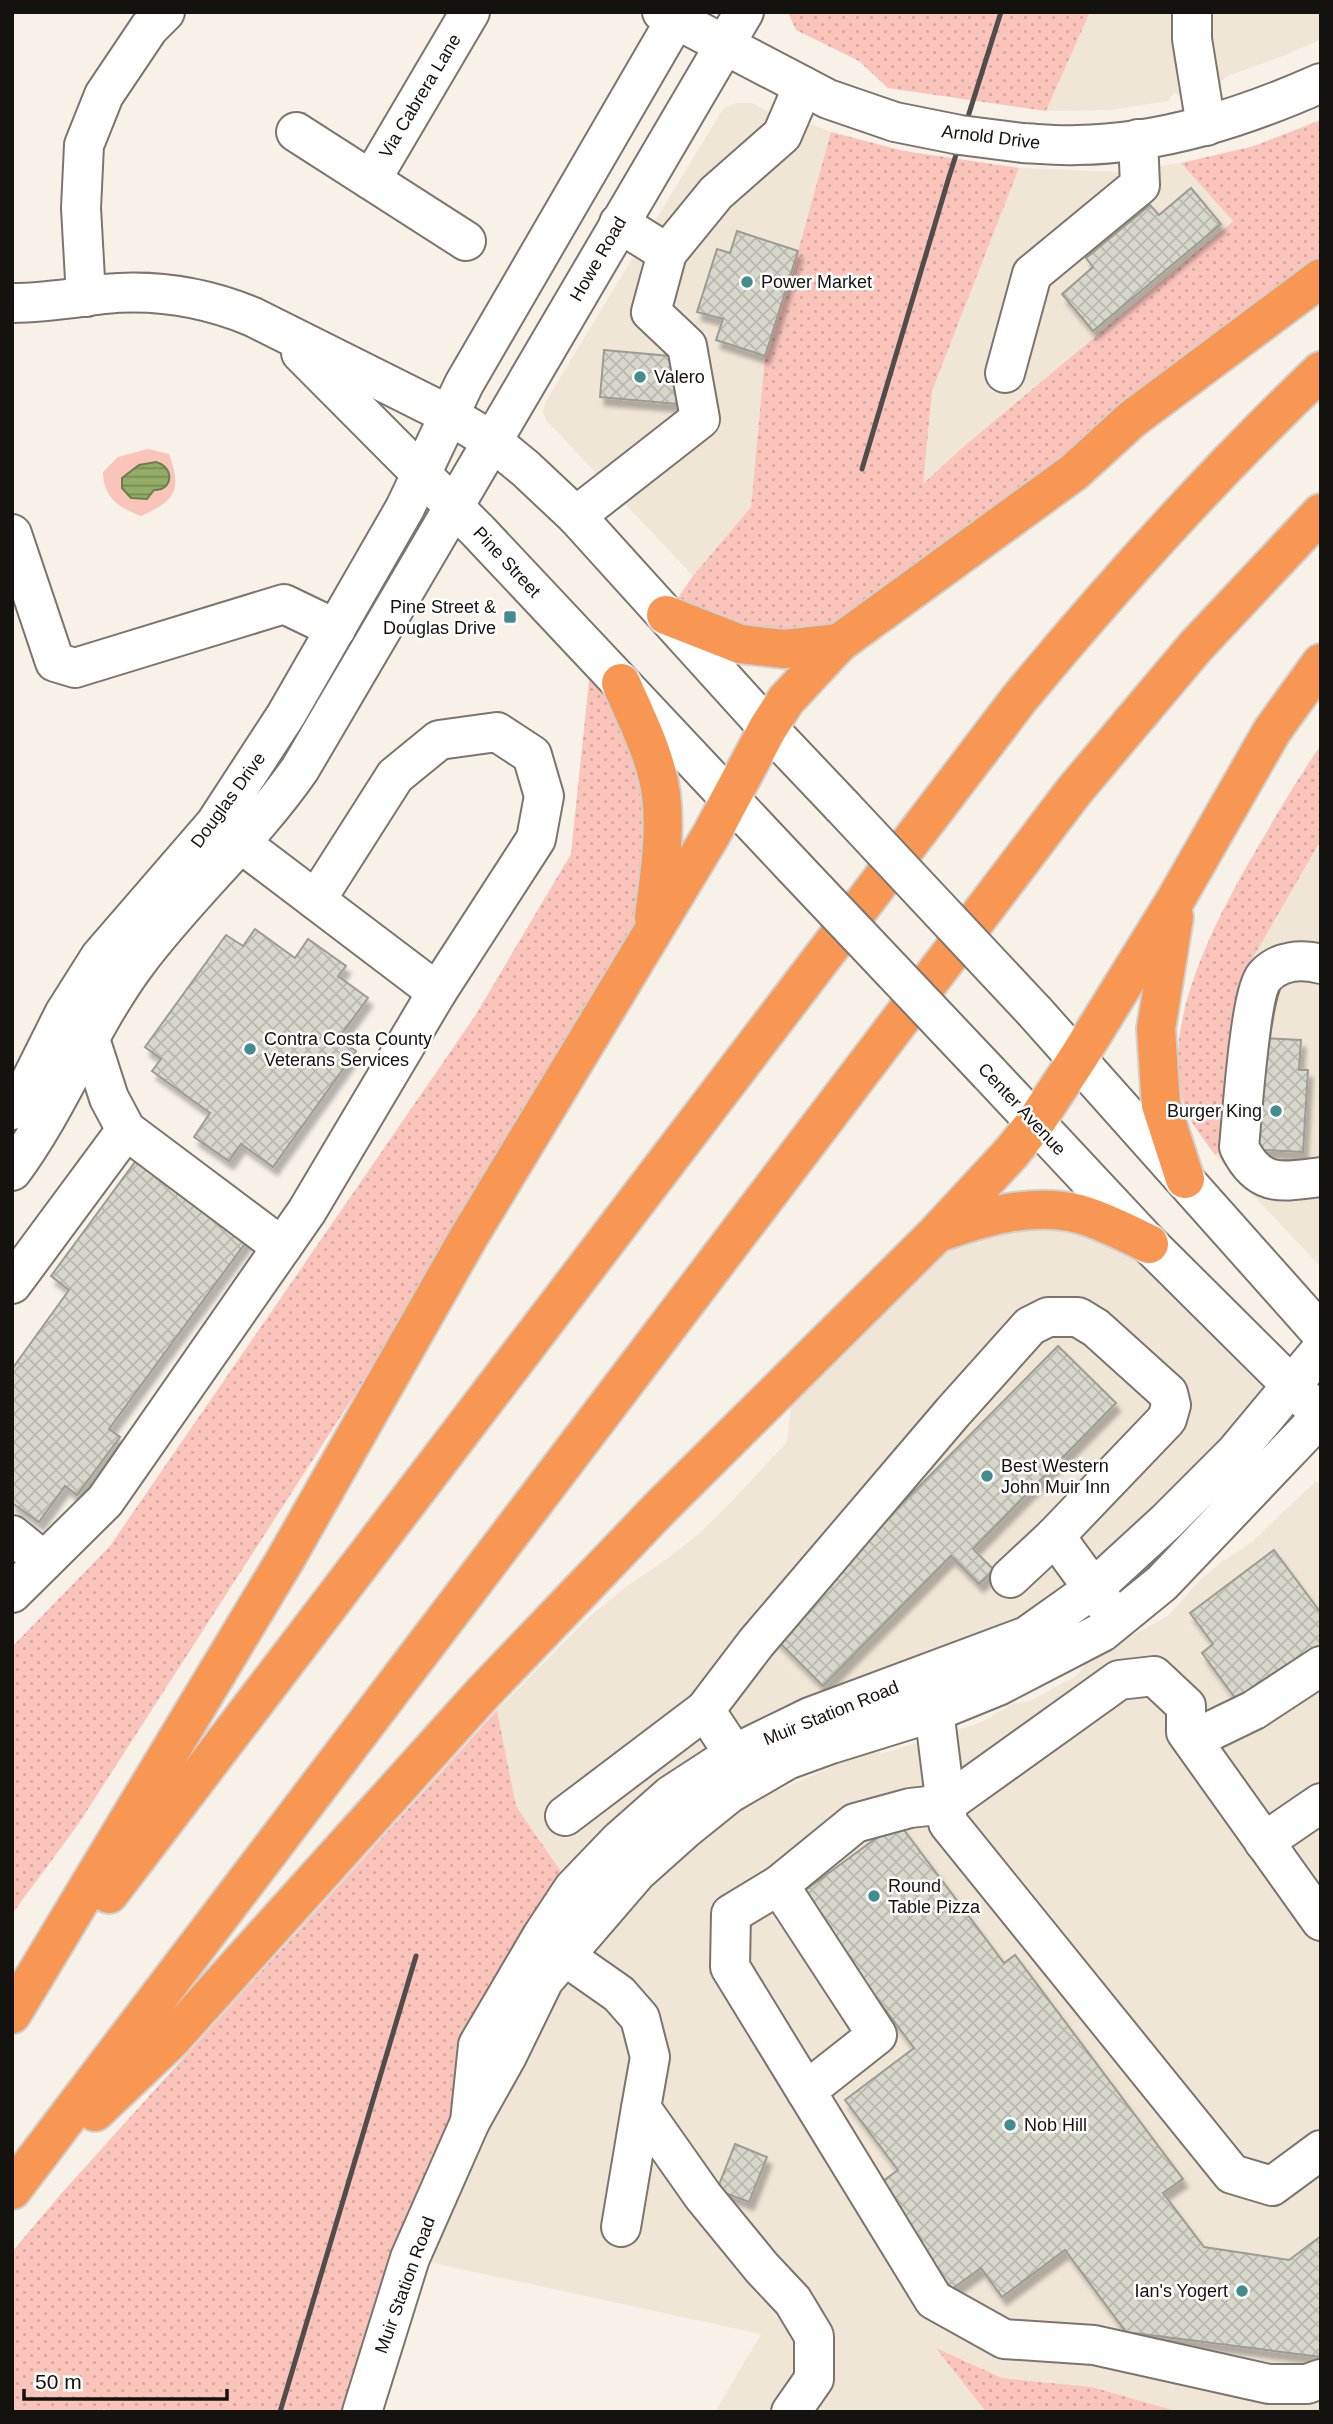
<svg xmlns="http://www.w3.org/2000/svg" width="1333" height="2424" viewBox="0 0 1333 2424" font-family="Helvetica,sans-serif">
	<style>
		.built { fill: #f0e6d6 }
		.grass { fill: url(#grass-dots) }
		.pitch { fill: #fac4bb }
		.water { fill: url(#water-rules); stroke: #6d7e4d; stroke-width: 2 }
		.building { fill: url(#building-cross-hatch); stroke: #9d9c92; stroke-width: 2; filter: url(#shadow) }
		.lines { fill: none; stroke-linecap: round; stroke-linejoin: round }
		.minor-casing { stroke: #7b756d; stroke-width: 42 }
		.highway-casing { stroke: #d0d0cf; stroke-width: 42 }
		.minor { stroke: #fff; stroke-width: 38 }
		.highway { stroke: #f89754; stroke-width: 38 }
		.rail { stroke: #514e4a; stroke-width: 5 }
		.minor-bridge-casing { stroke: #7b756d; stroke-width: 42; stroke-linecap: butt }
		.minor-bridge { stroke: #fff; stroke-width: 38 }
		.poi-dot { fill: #448c8d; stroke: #fff; stroke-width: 2.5 }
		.labels { text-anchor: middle; stroke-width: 5; stroke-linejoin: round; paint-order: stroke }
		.street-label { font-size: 18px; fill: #14120f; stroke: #fff }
		.poi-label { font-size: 18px; fill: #14120f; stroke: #fff; text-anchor: start }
	</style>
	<defs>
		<pattern id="grass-dots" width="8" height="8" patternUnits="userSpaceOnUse" patternTransform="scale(1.75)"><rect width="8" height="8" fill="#fac4bb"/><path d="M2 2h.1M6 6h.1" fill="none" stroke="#d5a7a0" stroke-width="1.8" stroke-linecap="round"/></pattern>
		<pattern id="water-rules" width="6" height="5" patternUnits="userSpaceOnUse" patternTransform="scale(1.75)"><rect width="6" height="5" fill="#93ac67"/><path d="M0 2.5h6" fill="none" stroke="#778b53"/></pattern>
		<pattern id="building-cross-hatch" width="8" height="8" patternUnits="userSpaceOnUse" patternTransform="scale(1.75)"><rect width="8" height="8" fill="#d8d7cc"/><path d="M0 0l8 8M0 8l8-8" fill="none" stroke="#b8b8ae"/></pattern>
		<filter id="shadow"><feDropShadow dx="4.5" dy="8" stdDeviation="2" flood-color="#0004"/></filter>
	</defs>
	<rect width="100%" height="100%" fill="#f7f1e8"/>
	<g class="built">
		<polygon points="1090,12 1321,12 1321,39 1291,53 1228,76 1215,86 1179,95 1174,93 1168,101 1110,110 1046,111"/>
		<polygon points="736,103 752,103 803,130 806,122 831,132 798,251 765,356 751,507 693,576 546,420 543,411 546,401 723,109"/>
		<polygon points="1181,163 1233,220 962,448 922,485 932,391 1019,168 1115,172"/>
		<polygon points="1321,840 1321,1267 1215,1155 1233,1140 1247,968"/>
		<polygon points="975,1219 1111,1226 1292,1386 1093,1589 573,1889 516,1806 497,1710 590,1616 626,1587 668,1558 700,1533 731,1502 787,1442 794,1375"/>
		<polygon points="1315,1482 1321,1482 1321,2412 1180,2412 1092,2387 1002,2378 937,2349 986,2412 715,2412 761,2334 410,2258 544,1980 725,1814 856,1756 879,1748 881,1754 982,1722 1012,1704 1030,1701 1076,1676 1090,1658 1168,1616 1199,1581 1223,1561 1253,1541"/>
	</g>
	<g class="grass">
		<polygon points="790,12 1090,12 1046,111 888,88 859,61 796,30 789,15"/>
		<polygon points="1321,120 1321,278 839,643 666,615 693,576 751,507 765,356 798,251 831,132 904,151 1019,168 932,391 923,484 962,448 1233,221 1181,163 1254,146"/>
		<polygon points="592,652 651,756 652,933 77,1826 12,1914 12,1647 110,1546 475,1016 571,854"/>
		<path d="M 1321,745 L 1321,840 L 1247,968 L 1233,1140 L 1215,1155 C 1204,1139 1190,1123 1184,1105 C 1158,1023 1219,914 1259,845 C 1279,811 1298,778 1321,745 Z"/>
		<polygon points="497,1710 516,1806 573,1889 362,2412 108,2412 104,2409 100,2412 12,2412 12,2252 60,2195"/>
		<polygon points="936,2348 1002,2378 1092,2387 1180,2412 986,2412"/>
	</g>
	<path class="pitch" d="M 148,449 L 169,454 C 182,491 176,500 141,516 C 119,508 103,497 103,472 L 118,457 Z"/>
	<path class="water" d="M 156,462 C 175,467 173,491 154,490 L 147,499 L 131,498 L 122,488 L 122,478 L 139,465 Z"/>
	<g class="building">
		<polygon points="1191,188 1221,224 1093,331 1062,294 1093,267 1086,258 1150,205 1159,215"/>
		<polygon points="737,231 798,251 765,356 716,340 723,319 697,312 717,249 730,253"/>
		<polygon points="604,350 681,357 677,404 600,397"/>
		<polygon points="255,929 295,958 308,939 346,966 338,976 368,998 338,1039 356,1051 273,1167 241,1144 229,1161 194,1137 210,1113 152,1071 161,1059 145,1047 226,935 243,946"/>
		<polygon points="1263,1038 1301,1040 1299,1070 1308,1070 1303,1152 1243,1149"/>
		<polygon points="138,1158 249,1238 109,1429 120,1437 77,1495 65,1486 39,1522 12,1503 12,1369 69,1290 51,1276"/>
		<polygon points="1058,1346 1116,1403 973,1549 994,1570 979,1584 951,1556 823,1686 772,1635"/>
		<polygon points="1274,1550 1321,1613 1321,1647 1241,1706 1202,1653 1213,1644 1190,1613"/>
		<polygon points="898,1822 1004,1963 1015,1955 1183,2179 1163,2193 1204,2247 1289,2260 1321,2236 1321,2357 1126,2332 1065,2250 1002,2297 981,2268 952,2289 875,2187 898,2170 845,2100 914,2048 799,1895"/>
		<polygon points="735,2144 767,2157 749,2202 717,2190"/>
	</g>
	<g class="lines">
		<defs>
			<g id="minor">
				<polyline points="662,12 828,99 895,122"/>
				<polyline points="1192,12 1192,39 1206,126"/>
				<polyline points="296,132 466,241"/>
				<path d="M 1023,143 C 1041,144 1059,146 1077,145 C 1162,144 1244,117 1321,83"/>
				<polyline points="371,180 470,12"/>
				<polyline points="619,223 667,253 716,193 782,135 803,86"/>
				<polyline points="86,297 81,208 84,145 104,95 149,28 165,12"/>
				<path d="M 12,303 C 43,303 73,298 104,294 C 156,289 205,297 253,317 L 449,415 L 492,441 L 526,469 L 576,516 L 768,728 L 842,806"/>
				<polyline points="301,353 479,532 794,867"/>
				<polyline points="1005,373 1032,274 1140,185 1138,139"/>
				<polyline points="576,516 700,419 687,346 651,312 667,253"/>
				<polyline points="12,534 55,662 75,668 284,604 336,629"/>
				<polyline points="222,829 437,992"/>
				<path d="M 1321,964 C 1301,959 1280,960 1265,976 C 1250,992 1242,1118 1239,1147 C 1259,1188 1281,1182 1321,1177"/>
				<polyline points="1035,1012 1321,1333"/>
				<polyline points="90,1039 109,1098 126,1130 282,1247"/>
				<polyline points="989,1073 1149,1244 1309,1403"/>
				<polyline points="12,1110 28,1086 64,1014 100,957 215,824 286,715 405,508 464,384 680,12"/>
				<path d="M 12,1171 C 61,1105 89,1026 138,961 C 188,894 252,838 300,769 L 744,12"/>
				<polyline points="12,1284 126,1130"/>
				<polyline points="1321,1350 1236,1452 1166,1522 1093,1589 1027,1636 810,1717 734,1754 671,1795 619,1841 573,1889 542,1936 478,2045 470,2122 507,2056 544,1980 637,1872 684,1830 730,1793 787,1760 831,1744 934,1712 998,1686 1102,1632 1162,1583 1321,1416"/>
				<polyline points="12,1535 44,1561"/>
				<polyline points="1010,1578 1055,1536"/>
				<polyline points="12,1593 105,1501 307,1211 437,992 536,839 544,796 532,755 497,732 439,740 395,776 316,900"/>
				<polyline points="931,1686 948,1823 1232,2174 1272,2186 1321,2150"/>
				<polyline points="1192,1740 1254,1710 1321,1666"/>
				<polyline points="734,1754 705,1710 756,1643 953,1412 1030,1326 1048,1317 1078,1317 1096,1328 1168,1393 1171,1405 1167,1419 1055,1536 1109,1610"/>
				<polyline points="565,1816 705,1710"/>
				<polyline points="1264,1842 1321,1803"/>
				<polyline points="779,1885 877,2035 806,2091"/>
				<polyline points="1321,1921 1186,1732 1186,1706 1154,1676 1119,1680 946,1804 910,1808 855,1823 779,1885 731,1914 730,1967 934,2300 1004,2339 1094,2345 1269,2384 1307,2384 1321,2379"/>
				<polyline points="542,1940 619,1994 640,2018 650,2057 641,2108 703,2196 762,2268 793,2301 814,2336 814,2379 791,2412"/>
				<polyline points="621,2227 641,2108"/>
				<polyline points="362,2412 410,2258 470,2122"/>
			</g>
			<g id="highway">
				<polyline points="666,615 740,644 784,649 839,643"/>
				<path d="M 621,683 C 636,718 656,756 661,794 C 666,835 659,877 654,917"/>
				<polyline points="1174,917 1156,1029 1161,1105 1185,1179"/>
				<path d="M 938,1233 C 982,1217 1032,1202 1079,1214 C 1104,1221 1126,1233 1149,1244"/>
				<path d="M 109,1894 L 1019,699 C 1114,584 1213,474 1321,371"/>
				<polyline points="12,2014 285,1560 468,1238 711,835 768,728 786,700 839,643 1074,472 1132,419 1321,278"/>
				<polyline points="95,2112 170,2041 482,1694 660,1508 936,1234 1012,1152 1035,1123 1078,1058 1176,899 1272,731 1321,663"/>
				<polyline points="12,2190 1074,791 1196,646 1321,513"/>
			</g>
		</defs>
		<use href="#minor" class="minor-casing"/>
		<use href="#highway" class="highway-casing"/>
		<use href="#minor" class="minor"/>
		<use href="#highway" class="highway"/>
		<g class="rail">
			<polyline points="862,469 949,177 1001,12"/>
			<polyline points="280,2412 416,1956"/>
		</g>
		<defs>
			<g id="minor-bridge">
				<polyline points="895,122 960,135 1023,143"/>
				<polyline points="842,806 1035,1012"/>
				<polyline points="794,867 989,1073"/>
			</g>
		</defs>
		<use href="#minor-bridge" class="minor-bridge-casing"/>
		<use href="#minor-bridge" class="minor-bridge"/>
	</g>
	<g class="poi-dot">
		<circle cx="747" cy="282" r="7"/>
		<circle cx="640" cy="377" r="7"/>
		<rect x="503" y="610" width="14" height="14" rx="3.5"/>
		<circle cx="250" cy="1049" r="7"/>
		<circle cx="1276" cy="1111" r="7"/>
		<circle cx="987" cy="1476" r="7"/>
		<circle cx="874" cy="1896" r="7"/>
		<circle cx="1010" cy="2125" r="7"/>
		<circle cx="1242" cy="2291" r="7"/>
	</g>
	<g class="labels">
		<g class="street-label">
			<text transform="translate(420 96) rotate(-59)" y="6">Via Cabrera Lane</text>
			<text transform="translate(991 137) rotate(7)" y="6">Arnold Drive</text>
			<text transform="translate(598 259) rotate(-60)" y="6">Howe Road</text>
			<text transform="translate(507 562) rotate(47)" y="6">Pine Street</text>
			<text transform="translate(228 800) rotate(-54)" y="6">Douglas Drive</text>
			<text transform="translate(1022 1109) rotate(47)" y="6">Center Avenue</text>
			<text transform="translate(831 1713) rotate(-22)" y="6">Muir Station Road</text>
			<text transform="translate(405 2285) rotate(-70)" y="6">Muir Station Road</text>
		</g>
		<g class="poi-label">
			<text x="761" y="288">Power Market</text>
			<text x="654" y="383">Valero</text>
			<text x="496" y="613" text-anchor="end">Pine Street &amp;<tspan x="496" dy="21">Douglas Drive</tspan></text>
			<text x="264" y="1045">Contra Costa County<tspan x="264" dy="21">Veterans Services</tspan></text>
			<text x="1262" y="1117" text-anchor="end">Burger King</text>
			<text x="1001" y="1472">Best Western<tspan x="1001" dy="21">John Muir Inn</tspan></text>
			<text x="888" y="1892">Round<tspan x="888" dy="21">Table Pizza</tspan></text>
			<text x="1024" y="2131">Nob Hill</text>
			<text x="1228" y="2297" text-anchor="end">Ian's Yogert</text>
		</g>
	</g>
	<rect width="1333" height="2424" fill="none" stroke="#14120f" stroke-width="28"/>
	<path d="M24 2389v10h203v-10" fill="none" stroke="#14120f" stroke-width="3.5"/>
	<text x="35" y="2389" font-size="21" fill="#14120f" stroke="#ffffff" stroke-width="5" paint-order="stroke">50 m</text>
</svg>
